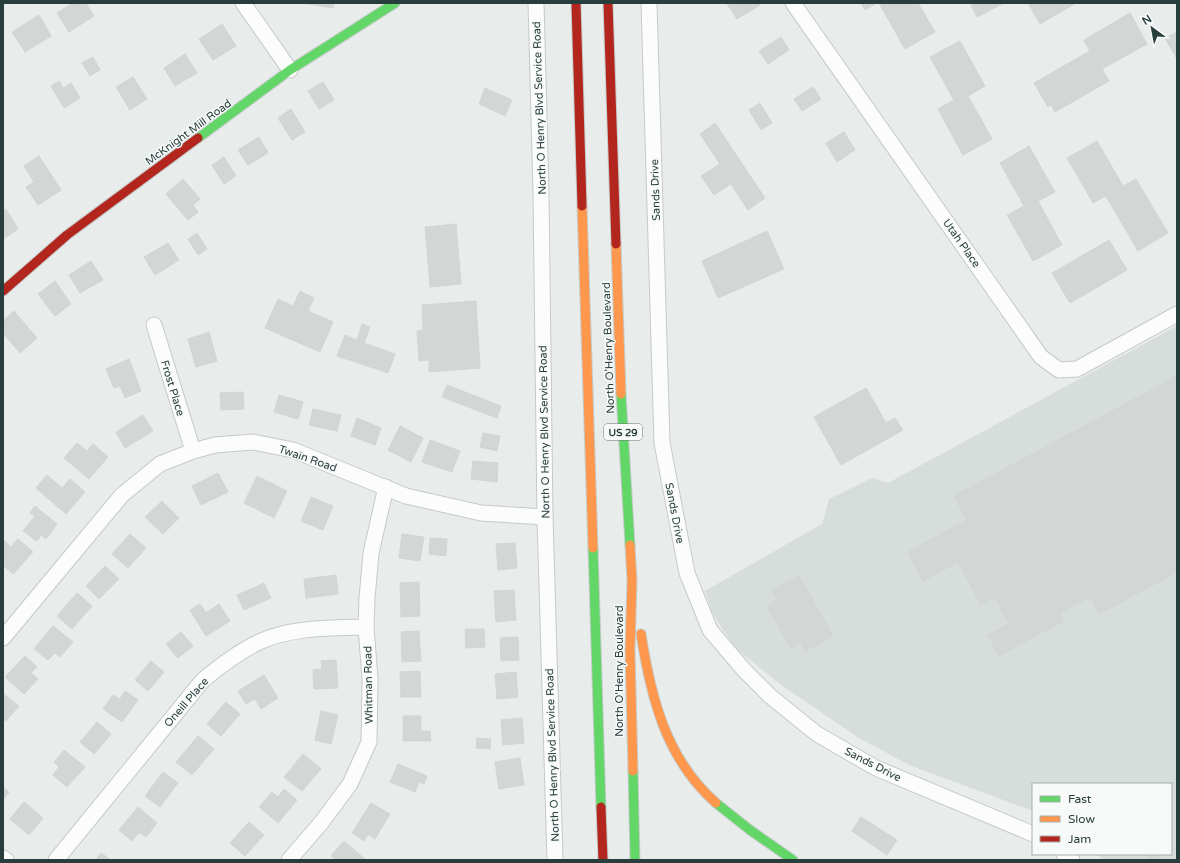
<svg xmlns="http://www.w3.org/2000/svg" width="1180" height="863" viewBox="0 0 1180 863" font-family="'Varela Round',sans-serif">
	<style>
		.built { fill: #d7dddb }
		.building { fill: #d2d6d5; stroke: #d1d6d4 }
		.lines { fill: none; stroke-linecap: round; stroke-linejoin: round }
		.street-casing { stroke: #c5cac8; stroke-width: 17 }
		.fast-casing { stroke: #c5cbc9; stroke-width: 11 }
		.slow-casing { stroke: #c5cbc9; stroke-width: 11 }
		.jam-casing { stroke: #c5cbc9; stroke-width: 11 }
		.street { stroke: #fcfcfc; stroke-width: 15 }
		.fast { stroke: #63d668; stroke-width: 9 }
		.slow { stroke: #ff974d; stroke-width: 9 }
		.jam { stroke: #b3261e; stroke-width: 9 }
		.labels { text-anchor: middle; stroke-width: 3; stroke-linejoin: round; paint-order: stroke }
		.shield { fill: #f7faf9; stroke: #657675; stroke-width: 1 }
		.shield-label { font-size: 10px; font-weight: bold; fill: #273e3c }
		.street-label { font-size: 11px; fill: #273e3c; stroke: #f7faf9 }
	</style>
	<rect width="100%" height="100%" fill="#e8edeb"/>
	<polygon class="built" points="1177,326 1177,860 1103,860 1097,854 1171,854 1171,784 1033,784 1033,811 909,765 859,738 781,685 739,651 723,630 712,612 705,591 822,524 829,499 872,478 888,483"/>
	<g class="building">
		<polygon points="73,3 86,3 94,16 69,32 57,13"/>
		<polygon points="303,3 334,3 333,8"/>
		<polygon points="759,3 760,5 737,19 727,4"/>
		<polygon points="861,3 877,3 865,10"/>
		<polygon points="879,3 918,3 935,32 905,49"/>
		<polygon points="970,3 1004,3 977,17"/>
		<polygon points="1028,3 1076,3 1040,24"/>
		<polygon points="1130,13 1147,44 1102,69 1109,81 1055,112 1051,105 1048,107 1034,83 1090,51 1084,40"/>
		<polygon points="39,15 51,36 25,52 12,32"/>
		<polygon points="222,24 236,46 213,60 199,39"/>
		<polygon points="1177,32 1177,59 1165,38"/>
		<polygon points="781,37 789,50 768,64 759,51"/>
		<polygon points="960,41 985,86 968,96 992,139 963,155 938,109 954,100 930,57"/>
		<polygon points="185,54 197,73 175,86 164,68"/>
		<polygon points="93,57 100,70 90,76 82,63"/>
		<polygon points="133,77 147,99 130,110 116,87"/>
		<polygon points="59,81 63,88 71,83 80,98 64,108 51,86"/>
		<polygon points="323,82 334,100 319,109 308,91"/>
		<polygon points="813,87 821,99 802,111 794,99"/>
		<polygon points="485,88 512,100 505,116 479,104"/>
		<polygon points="760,103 772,123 761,130 749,110"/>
		<polygon points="291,109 305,132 292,140 278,118"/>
		<polygon points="715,123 765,198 748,210 731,184 714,195 701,176 720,164 700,134"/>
		<polygon points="844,132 855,150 837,162 826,143"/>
		<polygon points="259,137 268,153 248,165 238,150"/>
		<polygon points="1097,141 1123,186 1136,179 1168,233 1138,251 1106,196 1093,203 1067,158"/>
		<polygon points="1029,146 1055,192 1038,201 1062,245 1033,261 1007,215 1024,206 1000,163"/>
		<polygon points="39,156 61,190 38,205 26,187 34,182 24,166"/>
		<polygon points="224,157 236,176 224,184 212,165"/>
		<polygon points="183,179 200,199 193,205 198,212 188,220 166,194"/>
		<polygon points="6,209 18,229 3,239 3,211"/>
		<polygon points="456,224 461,284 430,287 425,227"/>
		<polygon points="767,231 784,269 718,298 702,261"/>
		<polygon points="197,233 207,249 198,255 188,239"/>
		<polygon points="1109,240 1127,270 1070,303 1052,273"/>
		<polygon points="168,243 179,260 155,275 144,257"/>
		<polygon points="91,261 103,280 80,293 69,275"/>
		<polygon points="55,281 71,304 55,316 38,294"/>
		<polygon points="300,291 314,298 308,311 333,322 320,352 265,328 278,299 293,306"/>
		<polygon points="476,301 480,368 429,372 429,360 419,361 417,331 423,330 422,305"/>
		<polygon points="14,311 37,338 20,353 3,333 3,321"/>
		<polygon points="362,324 370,327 364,343 395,354 388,373 337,356 345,335 357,340"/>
		<polygon points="209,332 217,361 196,367 188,339"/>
		<polygon points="129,359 141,391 125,398 120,386 114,388 106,369"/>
		<polygon points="1177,376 1177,572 1099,614 1090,597 1060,613 1063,621 999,656 988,635 1009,624 995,597 981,605 958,562 923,581 908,552 967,520 954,496"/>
		<polygon points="447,385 501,406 497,418 442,397"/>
		<polygon points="866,388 886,423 895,418 903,430 841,465 814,417"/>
		<polygon points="243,392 244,409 221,410 220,393"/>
		<polygon points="279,395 303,402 298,419 274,412"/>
		<polygon points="313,409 341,415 337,431 309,425"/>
		<polygon points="143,415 153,431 125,448 116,432"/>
		<polygon points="357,418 381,428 375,445 351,436"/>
		<polygon points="400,426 423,438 411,462 388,450"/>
		<polygon points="483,433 500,436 497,451 480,447"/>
		<polygon points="430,440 460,451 452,472 422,462"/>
		<polygon points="77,443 87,451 93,444 108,457 89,479 64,458"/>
		<polygon points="473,461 498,463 497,482 471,479"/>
		<polygon points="218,473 228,492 201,505 192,486"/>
		<polygon points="47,475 62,488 70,479 85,492 66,514 36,488"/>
		<polygon points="257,476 287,491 274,518 244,503"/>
		<polygon points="311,497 333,506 323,530 301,521"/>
		<polygon points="162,501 179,518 163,534 145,517"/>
		<polygon points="35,506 57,524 46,539 41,535 37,541 23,531 35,516 30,513"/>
		<polygon points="130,534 146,548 128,568 112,554"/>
		<polygon points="402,534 424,537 420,561 399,558"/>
		<polygon points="430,538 447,539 446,556 429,554"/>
		<polygon points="3,539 11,547 18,539 33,552 13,574 3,565"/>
		<polygon points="515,543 517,568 498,570 496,544"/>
		<polygon points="105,566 119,579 99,599 86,586"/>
		<polygon points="336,575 338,594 306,598 304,579"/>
		<polygon points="799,576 833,636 805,651 800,642 791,648 767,606 777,600 772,591"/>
		<polygon points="419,582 420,616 401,617 400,583"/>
		<polygon points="264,583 271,598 244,610 237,595"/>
		<polygon points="514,590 516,620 496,622 494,591"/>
		<polygon points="77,593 92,606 72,629 57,616"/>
		<polygon points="200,604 206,613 219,604 230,621 206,636 190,610"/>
		<polygon points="53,626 73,642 60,657 55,653 48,660 34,649"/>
		<polygon points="465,629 484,629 485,647 466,648"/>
		<polygon points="419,631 421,661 402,662 401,632"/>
		<polygon points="181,632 193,646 178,658 166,644"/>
		<polygon points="518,637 519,660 501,661 500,638"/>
		<polygon points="25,656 37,667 31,673 38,679 24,694 5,677"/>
		<polygon points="336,660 338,688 314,689 313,670 322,669 321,661"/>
		<polygon points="151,661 164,672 148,691 135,680"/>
		<polygon points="420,671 421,697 401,697 400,672"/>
		<polygon points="516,672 518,697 497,699 495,674"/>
		<polygon points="264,675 278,698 261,709 255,699 246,704 238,691"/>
		<polygon points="125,691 138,700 122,722 103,709 113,695 120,699"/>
		<polygon points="3,693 19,706 6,721 3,719"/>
		<polygon points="226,702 240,714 221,736 207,724"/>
		<polygon points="321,711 338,715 331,744 315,740"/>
		<polygon points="403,716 421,716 421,731 430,731 431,741 403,741"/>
		<polygon points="522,718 524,743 503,745 501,720"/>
		<polygon points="97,722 111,734 94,754 80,742"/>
		<polygon points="198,736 214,749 192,775 176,762"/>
		<polygon points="477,738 491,739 490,749 476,748"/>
		<polygon points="64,750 85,767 67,787 53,775 59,767 54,762"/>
		<polygon points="303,754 321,769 302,791 284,777"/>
		<polygon points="520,758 524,785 499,789 495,762"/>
		<polygon points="398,764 427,776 424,784 419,782 415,792 390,782"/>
		<polygon points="163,772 178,783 160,807 145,796"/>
		<polygon points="3,787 9,792 3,800"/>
		<polygon points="284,789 297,800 278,823 259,807 272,792 278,797"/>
		<polygon points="24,802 43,818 29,835 10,819"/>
		<polygon points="371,803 390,814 375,839 368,834 364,841 352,833"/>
		<polygon points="138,807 157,823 146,837 139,832 132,841 119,830"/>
		<polygon points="861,817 897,840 887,855 852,831"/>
		<polygon points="249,822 264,835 245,856 230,843"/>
		<polygon points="344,841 366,860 336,860 331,856"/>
		<polygon points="101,853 111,860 96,860"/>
		<polygon points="1145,854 1163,854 1154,860 1149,860"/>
	</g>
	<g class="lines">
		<defs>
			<g id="street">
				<polyline points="243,3 290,70"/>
				<polyline points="536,3 541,193 545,517 555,860"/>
				<polyline points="649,3 662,443 687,573 710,630 744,670 770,696 817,734 876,768 1033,834"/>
				<polyline points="793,3 1041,357 1059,370 1077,369 1177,314"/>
				<polyline points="154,325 193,451"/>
				<polyline points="3,638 122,495 160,464 193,451 215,445 253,442 293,450 406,496 481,513 545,517"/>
				<polyline points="1064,854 1072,860"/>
				<polyline points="3,858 6,860"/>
				<path d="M 56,860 L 203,680 C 220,666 238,652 259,642 C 291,627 331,628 366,627"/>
				<polyline points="289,860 321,823 350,784 369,742 370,679 366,627 367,598 371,553 386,487"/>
			</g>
			<g id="fast">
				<polyline points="198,138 290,70 395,3"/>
				<polyline points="621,394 630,545"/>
				<polyline points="593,548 601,807"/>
				<polyline points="633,771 635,860"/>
				<polyline points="716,803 750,830 793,860"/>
			</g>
			<g id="slow">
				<polyline points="582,206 593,548"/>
				<polyline points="616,244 621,394"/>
				<polyline points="630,545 632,580 630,651 633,771"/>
				<path d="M 641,634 C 651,698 666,759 716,803"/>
			</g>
			<g id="jam">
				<polyline points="576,3 582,206"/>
				<polyline points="608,3 616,244"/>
				<polyline points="3,291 67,235 198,138"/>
				<polyline points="601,807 603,860"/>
			</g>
		</defs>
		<use href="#street" class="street-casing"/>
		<use href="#fast" class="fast-casing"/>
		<use href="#slow" class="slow-casing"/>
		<use href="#jam" class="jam-casing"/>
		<use href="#street" class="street"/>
		<use href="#fast" class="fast"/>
		<use href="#slow" class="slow"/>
		<use href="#jam" class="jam"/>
	</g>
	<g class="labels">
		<rect class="shield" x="604" y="424" width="38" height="16" rx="3"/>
		<g class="shield-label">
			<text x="623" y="436">US 29</text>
		</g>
		<g class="street-label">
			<text transform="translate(539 108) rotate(-92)" y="4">North O Henry Blvd Service Road</text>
			<text transform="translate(188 132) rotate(-36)" y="4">McKnight Mill Road</text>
			<text transform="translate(655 190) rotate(-92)" y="4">Sands Drive</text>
			<text transform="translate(962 243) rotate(55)" y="4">Utah Place</text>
			<text transform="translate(608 348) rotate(-92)" y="4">North O'Henry Boulevard</text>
			<text transform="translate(173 388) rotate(73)" y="4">Frost Place</text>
			<text transform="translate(544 432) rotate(-91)" y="4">North O Henry Blvd Service Road</text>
			<text transform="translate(308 458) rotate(19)" y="4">Twain Road</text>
			<text transform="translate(675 513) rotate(79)" y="4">Sands Drive</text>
			<text transform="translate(619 671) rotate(-90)" y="4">North O'Henry Boulevard</text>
			<text transform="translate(368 685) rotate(-91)" y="4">Whitman Road</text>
			<text transform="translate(186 702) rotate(-49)" y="4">Oneill Place</text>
			<text transform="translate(552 755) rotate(-92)" y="4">North O Henry Blvd Service Road</text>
			<text transform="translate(873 764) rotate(27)" y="4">Sands Drive</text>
		</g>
	</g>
	<rect width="1180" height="863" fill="none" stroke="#273e3c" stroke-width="8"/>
	<rect x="1032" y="783" width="140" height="72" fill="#f7faf9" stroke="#a4afad"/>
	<rect x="1040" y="796" width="20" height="6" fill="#63d668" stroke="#a4afad"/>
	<text x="1068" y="803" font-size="12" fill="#273e3c">Fast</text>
	<rect x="1040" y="816" width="20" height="6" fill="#ff974d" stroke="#a4afad"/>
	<text x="1068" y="823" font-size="12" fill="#273e3c">Slow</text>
	<rect x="1040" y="836" width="20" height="6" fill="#b3261e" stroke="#a4afad"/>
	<text x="1068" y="843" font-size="12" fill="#273e3c">Jam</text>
	<g transform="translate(1152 28) rotate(328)" stroke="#f7faf9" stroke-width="3" paint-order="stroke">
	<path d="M0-3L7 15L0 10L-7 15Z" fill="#273e3c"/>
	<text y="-6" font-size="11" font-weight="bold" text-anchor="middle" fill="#273e3c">N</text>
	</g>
</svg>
